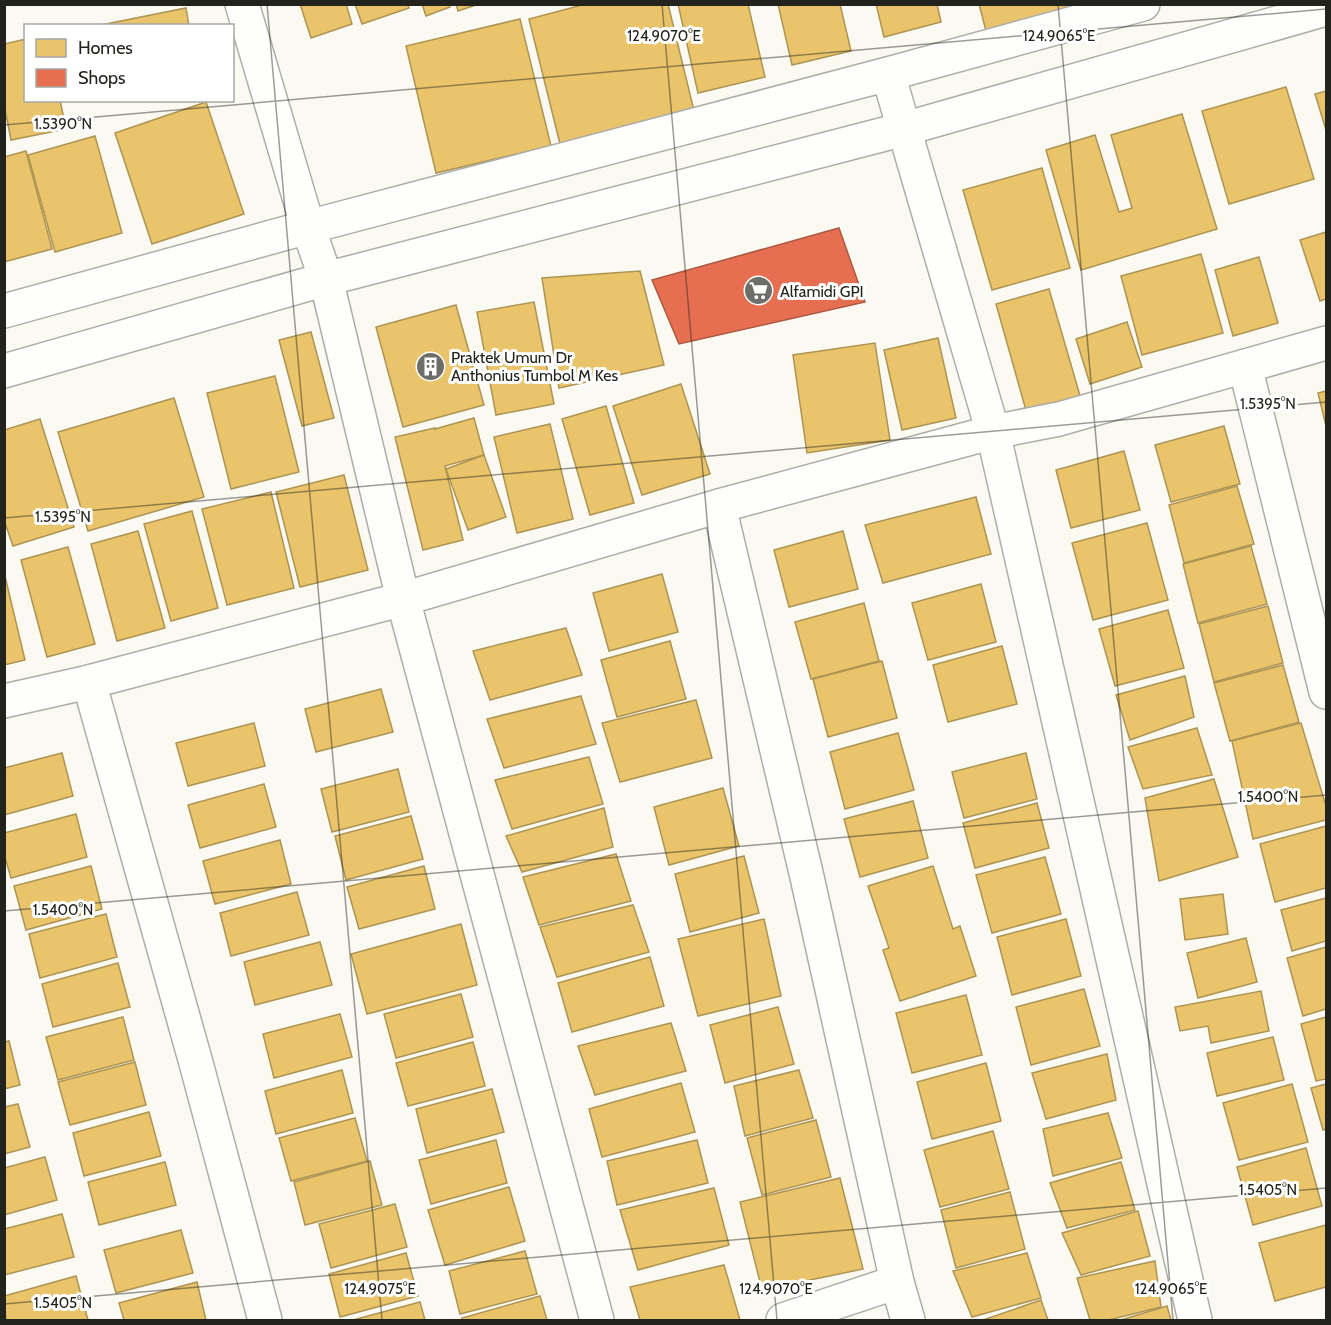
<svg xmlns="http://www.w3.org/2000/svg" width="1331" height="1325" viewBox="0 0 1331 1325" font-family="Cabin,sans-serif">
	<style>
		.homes { fill: #e9c46a; stroke: #ae9453; stroke-width: 1.5 }
		.shops { fill: #e76f51; stroke: #ac5842; stroke-width: 1.5 }
		.lines { fill: none; stroke-linecap: round; stroke-linejoin: round }
		.minor-casing { stroke: #aeaea8; stroke-width: 36 }
		.minor { stroke: #fefefd; stroke-width: 33 }
		.ticks { fill: none; stroke: #23231e; stroke-width: 1.5; stroke-opacity: 0.45 }
		.labels { text-anchor: middle; stroke-width: 6; stroke-linejoin: round; paint-order: stroke }
		.poi-label { font-size: 16px; fill: #23231e; stroke: #fff; text-anchor: start }
		.ticks-label { font-size: 15px; text-anchor: middle; fill: #23231e; stroke: #fff; stroke-width: 6; stroke-linejoin: round; paint-order: stroke }
	</style>
	<rect width="100%" height="100%" fill="#fafaf2"/>
	<g class="homes">
		<polygon points="300,4 346,4 352,24 311,38"/>
		<polygon points="355,4 408,4 409,8 362,24"/>
		<polygon points="422,4 449,4 450,7 426,16"/>
		<polygon points="456,4 479,4 458,11"/>
		<polygon points="586,4 668,4 697,123 563,156 529,19"/>
		<polygon points="678,4 748,4 765,77 698,93"/>
		<polygon points="778,4 840,4 851,51 792,65"/>
		<polygon points="876,4 937,4 941,22 884,37"/>
		<polygon points="979,4 1100,4 986,31"/>
		<polygon points="186,8 189,26 96,26"/>
		<polygon points="520,19 551,146 436,173 406,46"/>
		<polygon points="26,39 26,100 60,100 66,129 11,140 4,104 4,44"/>
		<polygon points="1286,87 1314,179 1229,204 1202,111"/>
		<polygon points="1326,91 1326,130 1315,94"/>
		<polygon points="206,102 244,214 152,244 115,133"/>
		<polygon points="1182,114 1217,229 1081,270 1046,150 1095,135 1119,212 1132,208 1111,135"/>
		<polygon points="95,136 122,233 55,252 28,155"/>
		<polygon points="26,151 52,249 4,262 4,157"/>
		<polygon points="1042,168 1070,268 992,290 963,190"/>
		<polygon points="1326,232 1326,299 1320,301 1300,240"/>
		<polygon points="1201,254 1223,333 1142,355 1121,276"/>
		<polygon points="1259,257 1278,323 1233,336 1215,270"/>
		<polygon points="640,271 664,365 559,388 542,278"/>
		<polygon points="1049,289 1083,406 1029,421 996,304"/>
		<polygon points="534,302 554,404 496,415 477,312"/>
		<polygon points="456,305 484,405 403,427 376,327"/>
		<polygon points="1127,322 1142,367 1090,384 1076,339"/>
		<polygon points="311,332 334,418 302,426 279,340"/>
		<polygon points="938,338 956,418 902,430 884,350"/>
		<polygon points="875,343 890,440 807,453 793,355"/>
		<polygon points="275,376 299,472 231,489 207,393"/>
		<polygon points="681,384 710,474 642,495 613,406"/>
		<polygon points="1326,391 1326,426 1318,393"/>
		<polygon points="174,398 204,497 88,531 58,432"/>
		<polygon points="606,406 634,503 590,515 562,419"/>
		<polygon points="474,418 484,455 445,466 463,540 423,550 395,437 435,428 435,429"/>
		<polygon points="40,419 74,527 13,546 4,520 4,430"/>
		<polygon points="550,424 573,519 517,533 494,437"/>
		<polygon points="1224,426 1240,484 1171,502 1155,445"/>
		<polygon points="1124,451 1140,510 1071,528 1056,470"/>
		<polygon points="484,455 506,517 468,530 446,469"/>
		<polygon points="344,475 368,570 300,587 276,492"/>
		<polygon points="1237,486 1254,544 1184,563 1169,505"/>
		<polygon points="271,492 294,588 227,605 202,509"/>
		<polygon points="976,497 991,554 883,583 865,525"/>
		<polygon points="192,511 218,608 171,621 144,524"/>
		<polygon points="1147,523 1168,600 1093,620 1072,543"/>
		<polygon points="138,531 165,628 117,641 91,544"/>
		<polygon points="843,531 858,589 789,607 774,550"/>
		<polygon points="1251,546 1267,604 1198,623 1183,564"/>
		<polygon points="68,547 95,644 47,657 21,560"/>
		<polygon points="4,572 25,660 4,665"/>
		<polygon points="662,574 678,632 609,651 593,593"/>
		<polygon points="981,584 996,642 928,660 912,603"/>
		<polygon points="864,603 879,661 811,679 795,622"/>
		<polygon points="1268,606 1283,663 1214,682 1199,624"/>
		<polygon points="1168,610 1184,668 1115,686 1099,629"/>
		<polygon points="566,628 582,675 490,700 473,651"/>
		<polygon points="670,641 686,699 617,717 601,660"/>
		<polygon points="1002,646 1017,704 948,722 933,665"/>
		<polygon points="882,661 897,718 828,737 813,679"/>
		<polygon points="1283,665 1299,722 1230,741 1214,683"/>
		<polygon points="1185,676 1194,717 1130,740 1116,695"/>
		<polygon points="381,689 393,732 316,752 305,709"/>
		<polygon points="581,696 596,744 504,768 487,719"/>
		<polygon points="696,700 712,758 620,782 602,723"/>
		<polygon points="254,723 265,766 188,786 176,743"/>
		<polygon points="1301,723 1326,806 1326,820 1253,839 1232,741"/>
		<polygon points="1197,728 1212,775 1143,789 1128,747"/>
		<polygon points="898,733 914,790 845,809 830,752"/>
		<polygon points="62,753 73,796 4,815 4,768"/>
		<polygon points="1026,753 1037,799 964,818 952,772"/>
		<polygon points="589,757 603,804 512,829 495,780"/>
		<polygon points="398,769 409,812 332,832 321,789"/>
		<polygon points="1214,779 1238,857 1159,881 1145,798"/>
		<polygon points="264,784 276,827 200,848 188,805"/>
		<polygon points="723,788 739,846 669,865 654,807"/>
		<polygon points="913,801 928,858 860,877 844,819"/>
		<polygon points="1037,803 1049,848 975,868 963,823"/>
		<polygon points="604,808 613,847 522,872 506,836"/>
		<polygon points="76,814 87,857 11,878 4,854 4,833"/>
		<polygon points="411,816 423,859 346,880 335,836"/>
		<polygon points="1326,826 1326,888 1275,902 1260,844"/>
		<polygon points="280,840 291,884 215,904 203,861"/>
		<polygon points="616,854 631,901 539,925 523,877"/>
		<polygon points="744,856 759,913 690,932 675,874"/>
		<polygon points="1045,857 1061,914 992,933 976,875"/>
		<polygon points="91,866 102,909 26,930 14,886"/>
		<polygon points="424,866 435,909 359,929 347,887"/>
		<polygon points="933,866 953,929 960,926 976,976 900,1001 883,950 889,948 868,886"/>
		<polygon points="297,892 309,935 231,956 220,913"/>
		<polygon points="1223,894 1228,934 1185,940 1180,899"/>
		<polygon points="1326,898 1326,941 1292,951 1281,910"/>
		<polygon points="633,905 649,952 557,977 540,927"/>
		<polygon points="106,914 117,957 40,978 29,934"/>
		<polygon points="764,919 781,996 698,1016 678,939"/>
		<polygon points="1066,919 1081,976 1012,995 997,937"/>
		<polygon points="461,924 477,985 367,1014 351,954"/>
		<polygon points="1246,938 1257,982 1198,998 1187,953"/>
		<polygon points="320,942 332,985 255,1005 244,962"/>
		<polygon points="1326,947 1326,1009 1303,1016 1287,958"/>
		<polygon points="650,957 664,1006 572,1032 558,983"/>
		<polygon points="118,963 130,1007 53,1027 42,984"/>
		<polygon points="1084,989 1100,1046 1031,1065 1016,1007"/>
		<polygon points="1261,991 1269,1031 1211,1043 1208,1026 1180,1031 1175,1007"/>
		<polygon points="461,994 473,1037 396,1058 384,1014"/>
		<polygon points="966,995 982,1055 912,1073 896,1013"/>
		<polygon points="778,1007 794,1064 725,1083 710,1025"/>
		<polygon points="340,1014 352,1057 274,1078 263,1034"/>
		<polygon points="123,1017 134,1060 58,1080 46,1037"/>
		<polygon points="1326,1017 1326,1079 1316,1081 1301,1024"/>
		<polygon points="671,1023 686,1071 595,1095 578,1046"/>
		<polygon points="1273,1037 1284,1080 1217,1096 1207,1053"/>
		<polygon points="9,1041 20,1085 4,1089 4,1042"/>
		<polygon points="473,1042 485,1086 408,1106 396,1063"/>
		<polygon points="1107,1054 1116,1100 1046,1119 1032,1073"/>
		<polygon points="135,1062 146,1105 70,1125 58,1082"/>
		<polygon points="986,1063 1001,1121 932,1139 917,1082"/>
		<polygon points="342,1070 353,1113 276,1134 265,1091"/>
		<polygon points="799,1070 813,1118 745,1136 734,1086"/>
		<polygon points="681,1083 695,1132 602,1157 589,1109"/>
		<polygon points="1292,1084 1308,1142 1239,1160 1223,1103"/>
		<polygon points="1326,1084 1326,1129 1323,1130 1311,1088"/>
		<polygon points="492,1089 504,1132 427,1153 416,1109"/>
		<polygon points="18,1104 30,1147 4,1154 4,1107"/>
		<polygon points="149,1112 161,1156 84,1176 73,1133"/>
		<polygon points="1108,1113 1122,1158 1053,1176 1043,1129"/>
		<polygon points="355,1118 367,1161 291,1181 279,1138"/>
		<polygon points="816,1120 831,1177 762,1195 747,1138"/>
		<polygon points="993,1131 1009,1189 940,1207 924,1150"/>
		<polygon points="496,1140 507,1183 431,1204 419,1160"/>
		<polygon points="697,1140 708,1183 617,1205 607,1161"/>
		<polygon points="1306,1148 1322,1206 1253,1225 1237,1167"/>
		<polygon points="45,1157 57,1200 4,1215 4,1168"/>
		<polygon points="370,1161 382,1205 305,1225 294,1182"/>
		<polygon points="165,1162 176,1205 99,1225 88,1182"/>
		<polygon points="1121,1162 1135,1210 1067,1228 1050,1183"/>
		<polygon points="840,1178 863,1269 762,1290 740,1202"/>
		<polygon points="509,1187 525,1241 445,1265 428,1210"/>
		<polygon points="714,1188 729,1245 638,1270 620,1210"/>
		<polygon points="1010,1192 1025,1249 956,1268 941,1210"/>
		<polygon points="395,1204 407,1247 331,1268 319,1224"/>
		<polygon points="1138,1211 1150,1256 1081,1275 1062,1233"/>
		<polygon points="62,1214 74,1257 4,1275 4,1229"/>
		<polygon points="1326,1225 1326,1287 1275,1301 1259,1243"/>
		<polygon points="181,1230 193,1273 116,1293 104,1250"/>
		<polygon points="525,1251 537,1294 460,1314 449,1271"/>
		<polygon points="406,1253 418,1296 340,1317 329,1274"/>
		<polygon points="1027,1253 1041,1298 972,1317 953,1271"/>
		<polygon points="1155,1261 1161,1307 1109,1320 1090,1320 1077,1278"/>
		<polygon points="724,1265 740,1320 640,1320 630,1287"/>
		<polygon points="76,1276 88,1320 6,1320 4,1296"/>
		<polygon points="197,1282 206,1320 124,1320 119,1303"/>
		<polygon points="540,1296 547,1320 462,1320 462,1318"/>
		<polygon points="1041,1300 1048,1320 983,1320"/>
		<polygon points="420,1302 425,1320 353,1320"/>
		<polygon points="1167,1306 1171,1320 1121,1320"/>
	</g>
	<polygon class="shops" points="839,228 865,302 679,344 652,280"/>
	<g class="lines">
		<defs>
			<g id="minor">
				<polyline points="242,4 308,227 326,279 403,599 597,1320"/>
				<polyline points="888,74 993,432 1195,1320"/>
				<polyline points="4,311 308,227 888,74 1143,4"/>
				<polyline points="1245,366 1326,692"/>
				<polyline points="4,371 326,279 904,129 1326,9"/>
				<polyline points="719,506 807,877 897,1282 908,1320"/>
				<polyline points="89,682 196,1063 265,1320"/>
				<polyline points="4,701 89,682 403,599 719,506 993,432 1059,419 1326,343"/>
				<polyline points="783,1320 897,1282"/>
			</g>
		</defs>
		<use href="#minor" class="minor-casing"/>
		<use href="#minor" class="minor"/>
	</g>
	<path class="ticks" d="M 267,4 L 382,1320M 662,4 L 777,1320M 1058,4 L 1173,1320M 4,125 L 1326,9M 4,518 L 1326,402M 4,911 L 1326,795M 4,1304 L 1326,1188"/>
	<defs>
		<symbol id="supermarket-disc" viewBox="-11 -11 22 22"><circle r="9.5" fill="#6e6e68" stroke="#fff"/><path d="M-6-5.5h2.5l.6 2H6L4.5 2H-2.5L-4.4-4H-6ZM-1.5 3.2a1.3 1.3 0 1 0 .1 0ZM3 3.2a1.3 1.3 0 1 0 .1 0Z" fill="#fff"/></symbol>
		<symbol id="building-disc" viewBox="-11 -11 22 22"><circle r="9.5" fill="#6e6e68" stroke="#fff"/><path d="M-4-6H4V6H1V3H-1V6H-4ZM-2.5-4.3h1.7v1.8h-1.7ZM.8-4.3h1.7v1.8H.8ZM-2.5-1h1.7V.8h-1.7ZM.8-1h1.7V.8H.8Z" fill="#fff"/></symbol>
	</defs>
	<g fill-rule="evenodd">
		<use href="#supermarket-disc" x="742" y="274" width="33" height="33"/>
		<use href="#building-disc" x="414" y="350" width="33" height="33"/>
	</g>
	<g class="labels">
		<g class="poi-label">
			<text x="780" y="297">Alfamidi GPI</text>
			<text x="451" y="363">Praktek Umum Dr<tspan x="451" dy="18">Anthonius Tumbol M Kes</tspan></text>
		</g>
	</g>
	<g class="ticks-label">
		<text x="664" y="41">124.9070°E</text>
		<text x="1059" y="41">124.9065°E</text>
		<text x="63" y="129">1.5390°N</text>
		<text x="1268" y="409">1.5395°N</text>
		<text x="63" y="522">1.5395°N</text>
		<text x="1268" y="802">1.5400°N</text>
		<text x="63" y="915">1.5400°N</text>
		<text x="1268" y="1195">1.5405°N</text>
		<text x="380" y="1294">124.9075°E</text>
		<text x="776" y="1294">124.9070°E</text>
		<text x="1171" y="1294">124.9065°E</text>
		<text x="63" y="1308">1.5405°N</text>
	</g>
	<rect width="1331" height="1325" fill="none" stroke="#23231e" stroke-width="12"/>
	<rect x="24" y="24" width="210" height="78" fill="#ffffff" stroke="#a7a7a5" stroke-width="1.5"/>
	<rect x="36" y="39" width="30" height="18" fill="#e9c46a" stroke="#a7a7a5" stroke-width="1.5"/>
	<text x="78" y="54" font-size="18" fill="#23231e">Homes</text>
	<rect x="36" y="69" width="30" height="18" fill="#e76f51" stroke="#a7a7a5" stroke-width="1.5"/>
	<text x="78" y="84" font-size="18" fill="#23231e">Shops</text>
</svg>
